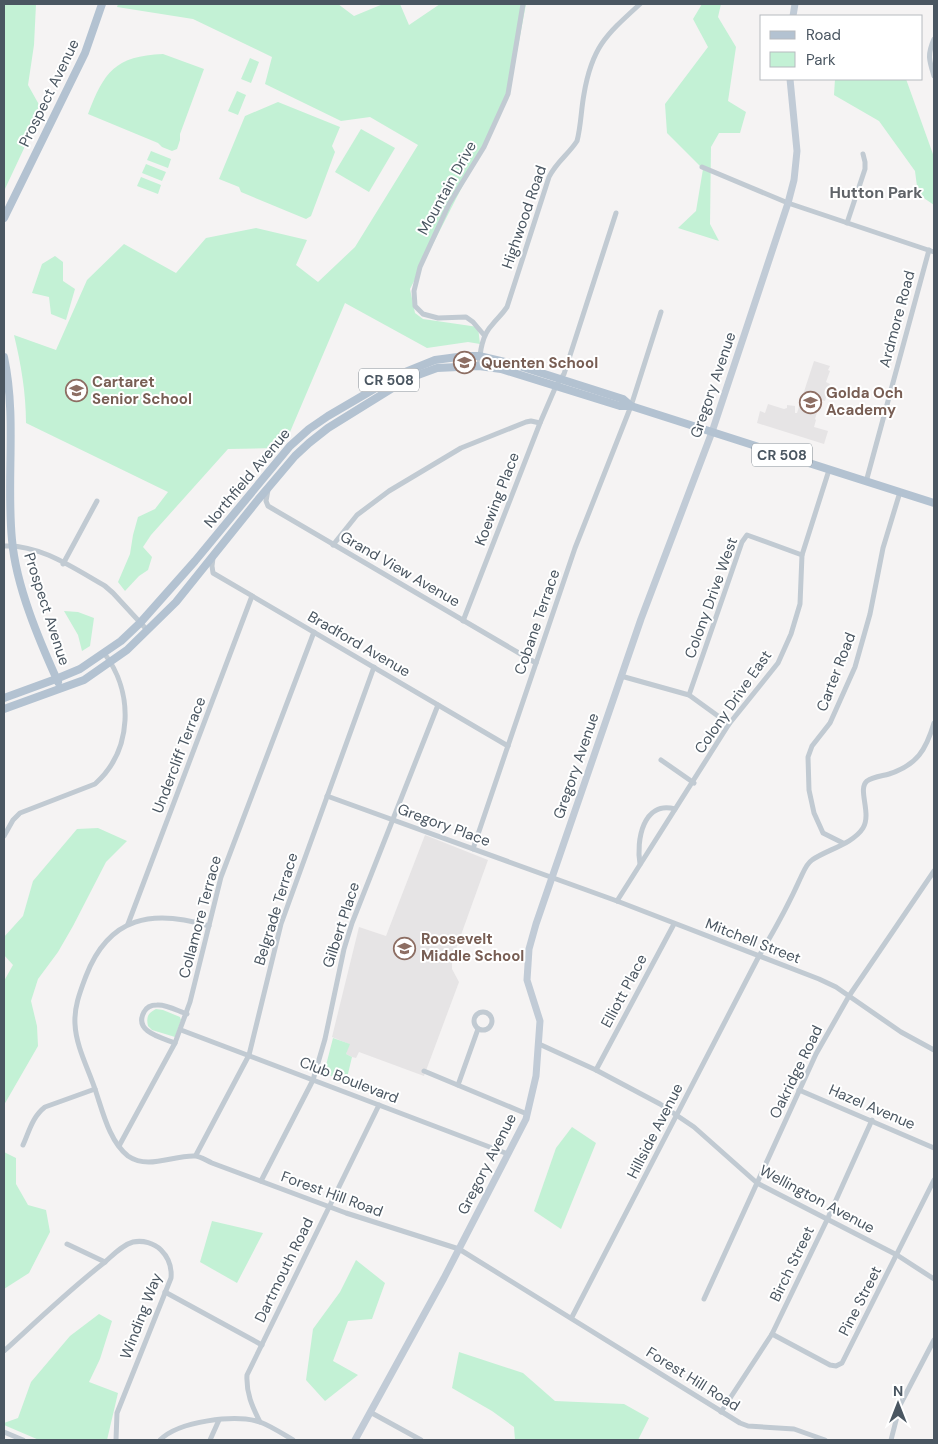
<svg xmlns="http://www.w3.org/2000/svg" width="938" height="1444" viewBox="0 0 938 1444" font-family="'DM Sans',sans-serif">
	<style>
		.education { fill: #e6e4e5 }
		.green { fill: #c3f1d5 }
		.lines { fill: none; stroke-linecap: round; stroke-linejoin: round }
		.minor { stroke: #c1cad2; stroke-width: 5 }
		.secondary { stroke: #c1cbd6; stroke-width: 7 }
		.primary { stroke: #b3c2d1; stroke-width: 8 }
		.labels { text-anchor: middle; stroke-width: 4; stroke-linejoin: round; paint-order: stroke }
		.shield { fill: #fff; stroke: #808990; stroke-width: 1 }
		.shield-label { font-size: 14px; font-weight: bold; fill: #4a5661 }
		.street-label { font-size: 15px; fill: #4a5661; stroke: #fff }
		.education-label { font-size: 15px; font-weight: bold; fill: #785e54; stroke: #fff; text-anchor: start }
		.neighbourhood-label { font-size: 16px; font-weight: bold; fill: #5f6368; stroke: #fff }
	</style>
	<rect width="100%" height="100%" fill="#f5f3f3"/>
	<g class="education">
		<polygon points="814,361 830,366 828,370 830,371 826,382 830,384 825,401 821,400 815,419 816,420 814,427 828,431 824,444 757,423 760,411 765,413 768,404 784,409 787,408 787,405 795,406 795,413 797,413"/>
		<polygon points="425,835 488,860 452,960 452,969 459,982 424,1076 359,1052 356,1058 352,1057 346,1054 349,1044 332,1037 359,927 386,936"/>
	</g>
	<g class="green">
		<polygon points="4,4 36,4 34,45 28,85 42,110 4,191"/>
		<path d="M 118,4 L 338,4 L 354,16 L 383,4 L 400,4 L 409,25 L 440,4 L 526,4 L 509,95 L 410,289 L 415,313 L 423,319 L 478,327 L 480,344 L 468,342 L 427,348 L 345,303 L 290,432 L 275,448 L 228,449 L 151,535 L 143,547 L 152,557 L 148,570 L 139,576 L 125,591 L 118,582 L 130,554 L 133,535 L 138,517 L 155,509 L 168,492 L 26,423 C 26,393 21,364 14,335 L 56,350 L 87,280 L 124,244 L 176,273 L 206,238 L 256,228 L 307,240 L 296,265 L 318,282 L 355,247 L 418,145 L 370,117 L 341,121 L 265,84 L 272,57 L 193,19 L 117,7 Z"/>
		<polygon points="702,4 721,4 718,17 736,47 728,101 746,112 740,133 719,133 711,147 710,224 719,241 678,228 696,211 703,169 667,133 665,104 708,47 693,19"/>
		<path d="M 163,54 L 204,69 L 180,134 L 180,140 L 177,149 L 172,151 L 162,147 L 158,143 L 88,114 C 104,72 115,56 163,54 Z"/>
		<polygon points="250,58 259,62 251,83 241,79"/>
		<polygon points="835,79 906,79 934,157 934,205 918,194 915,171 879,121 834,95"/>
		<polygon points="237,91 246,95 238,115 228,111"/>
		<polygon points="278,102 340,127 332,146 335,152 311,216 306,219 241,192 239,187 219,179 245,116"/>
		<polygon points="361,129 395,148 369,192 335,172"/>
		<polygon points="151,151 171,159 168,168 147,160"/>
		<polygon points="146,164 166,172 162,181 142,173"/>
		<polygon points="141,177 161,185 158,194 137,186"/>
		<polygon points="55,256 63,262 63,281 75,289 66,320 51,314 49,297 32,293 42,264"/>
		<polygon points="64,611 78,612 94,618 90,646 82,651 78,635"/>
		<polygon points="98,828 127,841 106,862 73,926 58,952 38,979 31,1001 37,1026 38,1046 4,1105 4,981 13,965 4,955 4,937 23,916 33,881 77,829"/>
		<path d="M 156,1009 L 163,1010 L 180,1017 L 181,1020 L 175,1037 L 152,1030 L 148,1026 C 146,1017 148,1013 156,1009 Z"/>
		<polygon points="333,1038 350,1044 346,1054 352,1057 346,1082 324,1073"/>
		<polygon points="572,1127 596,1143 561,1229 534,1211 556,1148"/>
		<polygon points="4,1152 16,1158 16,1184 28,1205 46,1210 50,1232 29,1273 4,1289"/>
		<polygon points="212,1221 263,1233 237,1283 200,1262"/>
		<polygon points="356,1260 385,1283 372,1319 348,1321 333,1361 358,1375 325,1401 306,1380 313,1329 340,1292"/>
		<polygon points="99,1314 112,1321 100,1359 89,1382 118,1393 107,1440 39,1440 4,1425 4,1423 18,1418 31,1382 70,1336"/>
		<polygon points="459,1352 523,1373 555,1401 624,1404 649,1418 638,1440 515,1440 514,1427 492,1411 452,1388"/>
	</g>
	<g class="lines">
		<g class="minor">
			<path d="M 934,39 C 927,55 929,60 934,76"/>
			<polyline points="702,167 788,203 934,252"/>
			<polyline points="847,223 865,169 865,162 863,154"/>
			<polyline points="484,335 473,322 466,317 438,318 423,314 415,306 414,291 420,267 449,204 484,147 508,94 523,4"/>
			<path d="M 479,366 C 480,352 482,335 492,325 C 498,317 501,316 507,307 L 549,177 C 557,161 568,155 577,141 C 581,126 581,110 584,94 C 592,47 606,35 640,4"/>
			<polyline points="866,482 929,250"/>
			<polyline points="268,490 266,501 268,506 536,663"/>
			<polyline points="333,545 357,515 389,491 461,448 526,422 531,421 540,423"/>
			<path d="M 4,546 C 40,544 75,569 105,586 L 113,593 L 148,631"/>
			<polyline points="213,558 212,566 213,573 508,746"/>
			<polyline points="63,564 97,501"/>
			<polyline points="463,621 540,423 556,386 564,374 616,213"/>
			<polyline points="621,676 689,695 729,724"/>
			<polyline points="689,695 742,542 747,535 802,555"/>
			<polyline points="661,760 694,783"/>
			<polyline points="327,796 617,901 819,979 836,987 901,1032 934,1050"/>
			<path d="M 4,836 L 13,820 L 20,813 L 95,784 C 133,750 134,692 104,653"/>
			<polyline points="843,843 823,833 814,813 809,790 808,757 812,746 830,723 855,667 870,614 883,548 900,492"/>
			<polyline points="473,849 575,548 631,406 661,312"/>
			<path d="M 640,864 C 636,841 643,800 675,809"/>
			<polyline points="617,901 729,724 778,663 791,634 800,604 802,555 829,470"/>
			<polyline points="128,924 252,596"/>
			<path d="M 209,926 C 153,909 109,916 86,976 C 80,992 74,1007 75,1024 C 76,1047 89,1070 96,1092 C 103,1113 110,1142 128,1156 C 148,1170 173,1155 195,1156 C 200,1156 207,1161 212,1163 L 346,1213 L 459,1249 L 740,1423 L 748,1426 L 794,1429 L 825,1440"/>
			<circle cx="483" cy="1021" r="9"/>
			<polyline points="181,1030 508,1154"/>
			<path d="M 175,1043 C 163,1038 133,1032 144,1012 C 146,1008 151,1005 157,1005 C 166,1004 178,1011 187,1014"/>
			<polyline points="539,1044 596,1070 660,1104 694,1127 757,1183 897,1255 934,1279"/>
			<polyline points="596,1070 674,924"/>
			<polyline points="424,1071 527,1114"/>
			<polyline points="458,1085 478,1029"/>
			<polyline points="799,1090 934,1148"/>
			<path d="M 23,1145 C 29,1132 32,1117 45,1107 L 95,1089"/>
			<polyline points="119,1146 175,1043 190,1002 221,877 314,632"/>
			<polyline points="196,1155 249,1055 281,924 374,667"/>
			<polyline points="261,1181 313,1080 325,1039 344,949 352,923 438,705"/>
			<polyline points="67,1244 105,1262"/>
			<polyline points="165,1292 262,1345"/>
			<polyline points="704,1299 816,1054 849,996 934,871"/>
			<path d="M 572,1317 L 759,956 C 774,931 788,906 800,879 C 803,873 806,864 812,860 C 826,850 853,844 863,828 C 872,813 857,789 867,781 C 873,777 882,776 889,774 C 917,765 926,750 934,723"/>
			<polyline points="772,1334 830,1365 836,1366 842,1363 934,1180"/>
			<path d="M 4,1351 C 37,1321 69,1290 105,1262 C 113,1255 122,1245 133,1242 C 143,1240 154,1243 161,1250 C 169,1258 172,1267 171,1278 L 117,1413 L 116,1440"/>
			<polyline points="370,1412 421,1440"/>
			<polyline points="721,1412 772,1334 827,1220 872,1120"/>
			<path d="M 260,1422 C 252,1406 246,1393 247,1375 L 379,1105"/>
			<polyline points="4,1432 23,1440"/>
			<path d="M 160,1440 C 179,1421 235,1414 260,1422 C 271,1426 283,1434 293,1440"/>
			<polyline points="210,1440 219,1420"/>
			<polyline points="891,1440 900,1405 934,1340"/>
		</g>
		<g class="secondary">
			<polyline points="793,16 795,4"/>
			<polyline points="355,1440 444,1278 526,1119 536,1076 540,1021 527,980 529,949 536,924 641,619 712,432 788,203 794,180 797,151 790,79"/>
		</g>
		<g class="primary">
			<polyline points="4,218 85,53 102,4"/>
			<path d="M 4,357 C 17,418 6,479 12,540 C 16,586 39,640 58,682"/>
			<polyline points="4,698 56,679 80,669 121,641 140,623 195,561 290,446 309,429 328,416 398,375 435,360 465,356 479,356 510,363 623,399 631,406"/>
			<polyline points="4,709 84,680 127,650 176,602 257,501 295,456 309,443 328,428 407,379 437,368 479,366 501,369 620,406 631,406 934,503"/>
		</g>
	</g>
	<defs>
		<symbol id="school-ring" viewBox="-11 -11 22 22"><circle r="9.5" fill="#fff" stroke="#8d6e63" stroke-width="1.5"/><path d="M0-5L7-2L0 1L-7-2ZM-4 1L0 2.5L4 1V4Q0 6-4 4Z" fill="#8d6e63"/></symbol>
	</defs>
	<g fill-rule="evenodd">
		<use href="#school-ring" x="452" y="350" width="25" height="25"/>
		<use href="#school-ring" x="64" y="378" width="25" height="25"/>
		<use href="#school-ring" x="798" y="390" width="25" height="25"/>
		<use href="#school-ring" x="392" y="936" width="25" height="25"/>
	</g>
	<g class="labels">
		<g class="shield">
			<rect x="359" y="368.5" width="60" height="23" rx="4"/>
			<rect x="752" y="443.5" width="60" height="23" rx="4"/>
		</g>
		<g class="shield-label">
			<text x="389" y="385">CR 508</text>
			<text x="782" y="460">CR 508</text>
		</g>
		<g class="street-label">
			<text transform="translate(49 93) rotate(-64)" y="5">Prospect Avenue</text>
			<text transform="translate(447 188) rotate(-61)" y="5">Mountain Drive</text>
			<text transform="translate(524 217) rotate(-71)" y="5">Highwood Road</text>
			<text transform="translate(897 319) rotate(-75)" y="5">Ardmore Road</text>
			<text transform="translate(713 385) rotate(-71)" y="5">Gregory Avenue</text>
			<text transform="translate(247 478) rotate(-50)" y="5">Northfield Avenue</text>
			<text transform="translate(497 499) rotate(-69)" y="5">Koewing Place</text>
			<text transform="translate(400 569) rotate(30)" y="5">Grand View Avenue</text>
			<text transform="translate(711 598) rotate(-70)" y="5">Colony Drive West</text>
			<text transform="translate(47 609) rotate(72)" y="5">Prospect Avenue</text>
			<text transform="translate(537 622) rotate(-71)" y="5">Cobane Terrace</text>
			<text transform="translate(359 644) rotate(30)" y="5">Bradford Avenue</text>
			<text transform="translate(836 672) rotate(-69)" y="5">Carter Road</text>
			<text transform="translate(733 702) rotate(-55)" y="5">Colony Drive East</text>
			<text transform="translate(179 755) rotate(-69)" y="5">Undercliff Terrace</text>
			<text transform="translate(576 766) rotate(-71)" y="5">Gregory Avenue</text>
			<text transform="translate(444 825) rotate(20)" y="5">Gregory Place</text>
			<text transform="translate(276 909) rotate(-73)" y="5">Belgrade Terrace</text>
			<text transform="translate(200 917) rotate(-75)" y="5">Collamore Terrace</text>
			<text transform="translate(341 925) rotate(-72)" y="5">Gilbert Place</text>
			<text transform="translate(753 941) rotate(21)" y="5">Mitchell Street</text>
			<text transform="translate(624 991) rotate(-62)" y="5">Elliott Place</text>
			<text transform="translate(796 1072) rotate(-64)" y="5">Oakridge Road</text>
			<text transform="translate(349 1080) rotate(21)" y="5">Club Boulevard</text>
			<text transform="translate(872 1107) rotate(23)" y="5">Hazel Avenue</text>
			<text transform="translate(655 1131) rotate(-63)" y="5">Hillside Avenue</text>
			<text transform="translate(487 1164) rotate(-63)" y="5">Gregory Avenue</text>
			<text transform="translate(332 1194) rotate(20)" y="5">Forest Hill Road</text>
			<text transform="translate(817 1199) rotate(28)" y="5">Wellington Avenue</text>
			<text transform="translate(792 1264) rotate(-64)" y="5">Birch Street</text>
			<text transform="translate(284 1270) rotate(-64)" y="5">Dartmouth Road</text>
			<text transform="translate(860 1301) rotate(-63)" y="5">Pine Street</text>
			<text transform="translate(141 1316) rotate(-69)" y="5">Winding Way</text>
			<text transform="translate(693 1379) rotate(32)" y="5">Forest Hill Road</text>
		</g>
		<g class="education-label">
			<text x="481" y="368">Quenten School</text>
			<text x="92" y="387">Cartaret<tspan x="92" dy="17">Senior School</tspan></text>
			<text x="826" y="398">Golda Och<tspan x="826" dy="17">Academy</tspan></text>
			<text x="421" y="944">Roosevelt<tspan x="421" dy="17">Middle School</tspan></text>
		</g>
		<g class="neighbourhood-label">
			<text x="876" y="198">Hutton Park</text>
		</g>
	</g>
	<rect width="938" height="1444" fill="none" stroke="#4a5661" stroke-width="10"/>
	<rect x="760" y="15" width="162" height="65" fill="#ffffff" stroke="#b7bbc0"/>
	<rect x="770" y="31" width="25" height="8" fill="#b3c2d1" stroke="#b7bbc0"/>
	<text x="806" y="40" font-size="15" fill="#4a5661">Road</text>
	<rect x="770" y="52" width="25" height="15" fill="#c3f1d5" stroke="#b7bbc0"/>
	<text x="806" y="65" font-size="15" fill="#4a5661">Park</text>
	<g transform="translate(898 1404)" stroke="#ffffff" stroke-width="4" paint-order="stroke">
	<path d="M0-4L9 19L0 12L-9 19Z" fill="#4a5661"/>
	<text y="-8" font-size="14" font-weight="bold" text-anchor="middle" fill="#4a5661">N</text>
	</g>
</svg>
